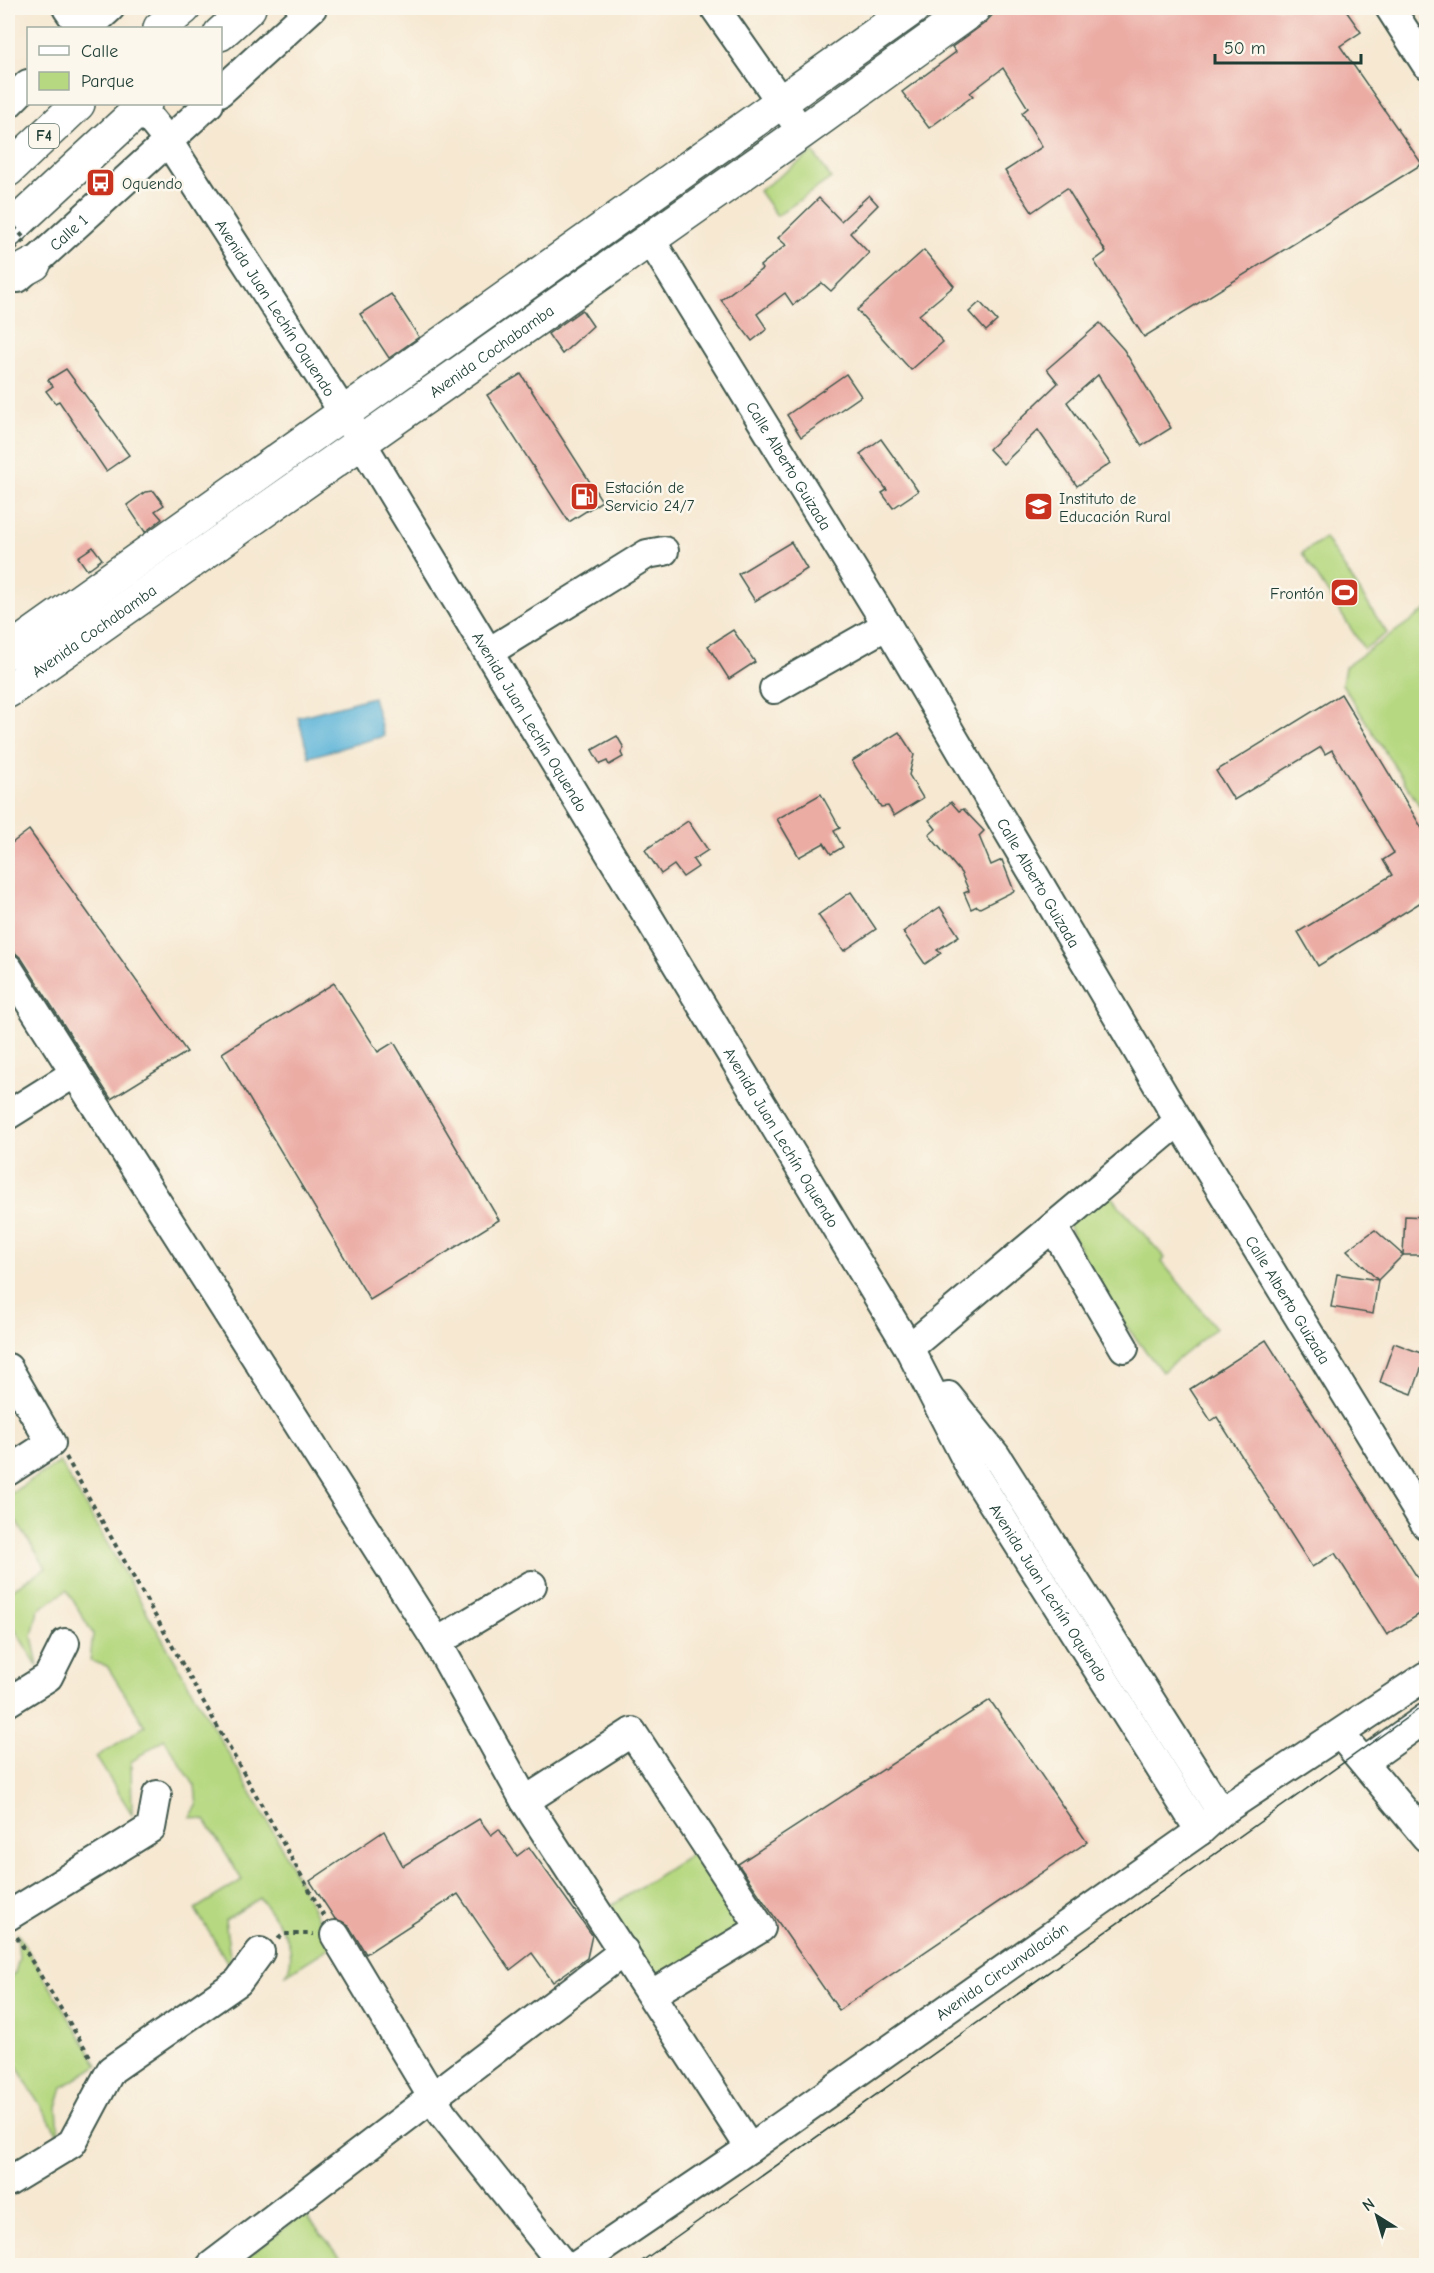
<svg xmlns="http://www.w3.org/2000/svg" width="1434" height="2273" viewBox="0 0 1434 2273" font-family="'Comic Neue',sans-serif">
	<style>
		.green { fill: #b6d880; stroke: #6a8a5a; stroke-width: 1.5 }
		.water { fill: #5bb4d8; stroke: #3d7886; stroke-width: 1.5 }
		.building { fill: #ebaca4 }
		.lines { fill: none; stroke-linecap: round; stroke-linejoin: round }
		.minor-casing { stroke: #3f574c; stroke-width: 32 }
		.major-casing { stroke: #3f574c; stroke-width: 36 }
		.highway-casing { stroke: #3f574c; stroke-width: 36 }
		.path { stroke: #3f574c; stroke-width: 4; stroke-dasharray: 4.5 4.5; stroke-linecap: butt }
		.minor { stroke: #fff; stroke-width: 28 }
		.major { stroke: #fff; stroke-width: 33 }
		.highway { stroke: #fff; stroke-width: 33 }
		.tram { stroke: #1f3d34; stroke-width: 1.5 }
		.path-bridge { stroke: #3f574c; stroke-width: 4; stroke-dasharray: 4.5 4.5; stroke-linecap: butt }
		.labels { text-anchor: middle; stroke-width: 5; stroke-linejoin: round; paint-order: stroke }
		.shield { fill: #fbf7ec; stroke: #61756b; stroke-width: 1.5 }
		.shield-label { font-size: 15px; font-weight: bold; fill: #1f3d34 }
		.poi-label { font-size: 16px; fill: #1f3d34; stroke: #fbf7ec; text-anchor: start }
		.street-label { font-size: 16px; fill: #1f3d34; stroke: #fbf7ec }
	</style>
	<rect width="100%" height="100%" fill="#fbf7ec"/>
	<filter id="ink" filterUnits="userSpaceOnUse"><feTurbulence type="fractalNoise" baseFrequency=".0167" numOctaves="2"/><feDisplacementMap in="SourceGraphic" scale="12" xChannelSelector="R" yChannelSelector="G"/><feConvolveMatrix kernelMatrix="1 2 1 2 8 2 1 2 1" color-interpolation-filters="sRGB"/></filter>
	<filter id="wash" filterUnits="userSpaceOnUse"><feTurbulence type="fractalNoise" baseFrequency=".008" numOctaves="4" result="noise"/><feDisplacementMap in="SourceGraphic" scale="24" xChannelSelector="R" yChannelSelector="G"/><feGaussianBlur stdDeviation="1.35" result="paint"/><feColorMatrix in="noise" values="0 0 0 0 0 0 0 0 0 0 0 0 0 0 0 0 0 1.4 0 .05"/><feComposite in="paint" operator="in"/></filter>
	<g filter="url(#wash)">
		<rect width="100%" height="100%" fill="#f6e8d1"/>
		<g class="green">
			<polygon points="813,152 831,178 777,216 759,191"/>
			<polygon points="1325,538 1387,633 1364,649 1302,553"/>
			<polygon points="1426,610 1426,816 1342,684 1345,667"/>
			<polygon points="1106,1191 1165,1258 1162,1262 1216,1328 1162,1372 1105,1299 1068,1225"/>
			<path d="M 60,1462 L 271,1827 L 332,1946 L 286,1975 C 301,1944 277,1923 260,1898 L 225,1920 L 232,1970 L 195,1909 L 242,1880 L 205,1820 L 190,1817 L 197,1806 L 195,1786 L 164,1739 L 131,1762 L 132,1814 L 96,1757 L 145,1726 L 107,1666 L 90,1661 L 93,1634 L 67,1590 L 38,1610 L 32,1636 L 38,1667 L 8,1618 L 8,1592 L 46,1568 L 8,1508 L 8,1495 Z"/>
			<polygon points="697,1850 748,1928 658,1985 608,1908"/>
			<polygon points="17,1933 98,2065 63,2087 57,2107 59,2136 8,2052 8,1978 15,1973 19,1959"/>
			<polygon points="304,2213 347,2265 251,2265 246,2258"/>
		</g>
		<polygon class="water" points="373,697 384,736 309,757 298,717"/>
		<g id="blocks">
			<g class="building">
				<polygon points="999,8 1344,8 1361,32 1340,46 1422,164 1144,337 1094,261 1106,252 1067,188 1032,212 1005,171 1042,147 1022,113 1028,108 1003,68 970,93 973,96 929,128 902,92 956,52 952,47 985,23"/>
				<polygon points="869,195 878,205 850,233 869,253 831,291 822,283 793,305 785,293 757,314 767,329 752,341 721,300 762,269 760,266 786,245 778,238 819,198 841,221"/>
				<polygon points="924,250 954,286 919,315 943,342 911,370 857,310"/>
				<polygon points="391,294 419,337 389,358 360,314"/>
				<polygon points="980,302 997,321 986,331 969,312"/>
				<polygon points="582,310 593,326 562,354 548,334"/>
				<polygon points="1100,323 1124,350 1171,428 1142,446 1098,375 1067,402 1110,463 1077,486 1038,430 1003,464 989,449 1058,383 1047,369"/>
				<polygon points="66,369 129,455 106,471 59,401 55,403 46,391 53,386 48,380"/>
				<polygon points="521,374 602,501 569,522 487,395"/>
				<polygon points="846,374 861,396 801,437 787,415"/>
				<polygon points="881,439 918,491 893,508 882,493 887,490 860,454"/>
				<polygon points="154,491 164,505 155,511 162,519 145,532 127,505 145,492"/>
				<polygon points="791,542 807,569 755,601 738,574"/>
				<polygon points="93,547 102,559 87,570 78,557"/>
				<polygon points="733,630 755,662 729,679 708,646"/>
				<polygon points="1341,694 1426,835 1426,899 1318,966 1298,932 1392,875 1383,860 1394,853 1332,750 1325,754 1321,747 1234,800 1216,771"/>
				<polygon points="899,732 914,755 909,775 923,798 894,816 888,806 881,807 852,761"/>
				<polygon points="617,736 624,748 621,753 623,757 609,765 607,761 600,764 592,750"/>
				<polygon points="821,794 840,828 834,831 843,847 831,854 824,843 799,857 777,819"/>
				<polygon points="951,802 959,811 963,809 984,831 979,836 991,865 1002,860 1014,891 980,908 977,906 971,909 964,893 969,891 961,873 929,835 936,829 929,820"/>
				<polygon points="688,821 708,850 693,860 698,867 683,877 674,865 661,874 645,850"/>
				<polygon points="29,830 187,1052 111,1099 22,959 8,946 8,846"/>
				<polygon points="851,892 876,929 844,951 818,915"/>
				<polygon points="940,907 959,936 937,950 941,953 925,964 903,932"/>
				<polygon points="334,983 378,1052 394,1042 499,1220 370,1300 222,1053"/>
				<polygon points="1405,1216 1426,1217 1426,1255 1403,1255"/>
				<polygon points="1375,1230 1403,1255 1378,1280 1347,1250"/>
				<polygon points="1337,1274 1378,1280 1373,1314 1331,1307"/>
				<polygon points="1266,1340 1426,1591 1426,1610 1387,1635 1335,1553 1312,1567 1217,1417 1211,1421 1190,1389"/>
				<polygon points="1394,1343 1426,1355 1412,1394 1380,1382"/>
				<polygon points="990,1700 1087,1842 839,2010 738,1864"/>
				<polygon points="479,1819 491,1835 499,1829 517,1856 529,1847 592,1935 587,1958 553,1982 532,1953 510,1970 458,1894 366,1954 349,1926 335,1919 310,1881 384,1831 403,1866"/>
			</g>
		</g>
	</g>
	<g filter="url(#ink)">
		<use href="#blocks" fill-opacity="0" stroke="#3f574c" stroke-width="1.5"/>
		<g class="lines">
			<defs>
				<g id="minor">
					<polyline points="67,8 81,28"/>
					<polyline points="715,8 802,132"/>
					<polyline points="1390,8 1426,64"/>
					<polyline points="88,28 110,8"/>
					<polyline points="220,92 312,8"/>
					<polyline points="8,104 28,84"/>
					<path id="s1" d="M 138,104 L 168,141 L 343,412 L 909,1348 L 971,1469 L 1200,1831"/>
					<path id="s2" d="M 650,239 L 887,625 L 1179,1121 L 1426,1525"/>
					<path id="s3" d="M 18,278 L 209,104"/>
					<polyline points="489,652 647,554 664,551"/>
					<polyline points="774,689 887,625"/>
					<polyline points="8,968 437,1642 525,1801 750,2148"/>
					<polyline points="8,1115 75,1073"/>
					<polyline points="1053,1227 1124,1348"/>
					<polyline points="909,1348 1179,1121"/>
					<polyline points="8,1368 51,1443 8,1471"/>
					<polyline points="948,1396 996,1456 1221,1812"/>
					<polyline points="437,1642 532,1585"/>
					<polyline points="8,1702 48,1677 65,1643"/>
					<polyline points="1340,1734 1426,1837"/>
					<polyline points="1364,1762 1426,1718"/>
					<polyline points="525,1801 632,1732 761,1928 652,1994"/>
					<polyline points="8,1916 151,1828 157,1795"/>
					<polyline points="335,1935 442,2113 564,2266"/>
					<polyline points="8,2182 72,2143 111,2070 238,1982 260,1952"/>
					<polyline points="211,2266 624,1951"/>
					<path id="s4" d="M 576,2266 L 750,2148 L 1200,1831 L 1221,1812 L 1426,1676"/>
				</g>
				<g id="major">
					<polyline points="8,652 913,8"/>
					<path id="s5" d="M 8,691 L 802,132 L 974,8"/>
				</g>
				<g id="highway">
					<polyline points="160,28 184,8"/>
					<polyline points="220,34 249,8"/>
					<polyline points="8,170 78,104"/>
					<polyline points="8,231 145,104"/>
					<polyline points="8,278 34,264"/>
				</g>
			</defs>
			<use href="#minor" class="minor-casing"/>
			<use href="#major" class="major-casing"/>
			<use href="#highway" class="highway-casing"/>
			<g class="path">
				<polyline points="66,1457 324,1916"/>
				<polyline points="17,1937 91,2058"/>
				<polyline points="278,1939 284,1934 314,1934"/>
			</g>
			<use href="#minor" class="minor"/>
			<use href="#major" class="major"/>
			<use href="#highway" class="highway"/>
			<polyline class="tram" points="635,2266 1426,1704"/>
			<polyline class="path-bridge" points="8,220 25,239 11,252 17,258"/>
		</g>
	</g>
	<defs>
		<symbol id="bus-square" viewBox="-11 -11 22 22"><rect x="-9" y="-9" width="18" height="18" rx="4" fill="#c8321e" stroke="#fbf7ec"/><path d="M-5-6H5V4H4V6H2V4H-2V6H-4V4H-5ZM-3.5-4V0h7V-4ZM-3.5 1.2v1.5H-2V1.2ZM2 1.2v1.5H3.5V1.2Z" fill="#fff"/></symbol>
		<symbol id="fuel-square" viewBox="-11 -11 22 22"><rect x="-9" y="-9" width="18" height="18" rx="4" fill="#c8321e" stroke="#fbf7ec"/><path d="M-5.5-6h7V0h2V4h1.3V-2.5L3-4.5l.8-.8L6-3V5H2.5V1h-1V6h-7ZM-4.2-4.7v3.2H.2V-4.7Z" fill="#fff"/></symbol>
		<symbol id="university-square" viewBox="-11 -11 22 22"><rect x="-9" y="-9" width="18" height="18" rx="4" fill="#c8321e" stroke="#fbf7ec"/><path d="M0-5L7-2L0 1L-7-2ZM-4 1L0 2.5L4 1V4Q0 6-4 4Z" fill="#fff"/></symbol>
		<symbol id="stadium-square" viewBox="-11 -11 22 22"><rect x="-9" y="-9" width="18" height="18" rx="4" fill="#c8321e" stroke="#fbf7ec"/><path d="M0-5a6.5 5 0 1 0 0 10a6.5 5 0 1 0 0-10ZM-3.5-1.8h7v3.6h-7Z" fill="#fff"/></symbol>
	</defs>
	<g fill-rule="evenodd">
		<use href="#bus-square" x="84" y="166" width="33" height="33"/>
		<use href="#fuel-square" x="568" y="480" width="33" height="33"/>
		<use href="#university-square" x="1022" y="490" width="33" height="33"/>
		<use href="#stadium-square" x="1328" y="576" width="33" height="33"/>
	</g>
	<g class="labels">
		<rect class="shield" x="29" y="124" width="30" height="24" rx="4.5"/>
		<g class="shield-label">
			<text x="44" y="141">F4</text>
		</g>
		<g class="poi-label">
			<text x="122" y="189">Oquendo</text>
			<text x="605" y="493">Estación de<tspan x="605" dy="18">Servicio 24/7</tspan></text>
			<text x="1059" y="504">Instituto de<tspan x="1059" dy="18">Educación Rural</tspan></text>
			<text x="1324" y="599" text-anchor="end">Frontón</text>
		</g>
		<g class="street-label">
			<text dy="6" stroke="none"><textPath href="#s3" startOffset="68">Calle 1</textPath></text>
			<text dy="6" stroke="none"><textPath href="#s1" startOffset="246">Avenida Juan Lechín Oquendo</textPath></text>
			<text dy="6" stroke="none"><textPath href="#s5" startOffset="591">Avenida Cochabamba</textPath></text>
			<text dy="6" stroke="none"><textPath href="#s2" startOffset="266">Calle Alberto Guizada</textPath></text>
			<text dy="6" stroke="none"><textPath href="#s5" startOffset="105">Avenida Cochabamba</textPath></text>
			<text dy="6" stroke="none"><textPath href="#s1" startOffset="732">Avenida Juan Lechín Oquendo</textPath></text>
			<text dy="6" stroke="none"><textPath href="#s2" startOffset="752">Calle Alberto Guizada</textPath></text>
			<text dy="6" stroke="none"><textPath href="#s1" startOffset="1218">Avenida Juan Lechín Oquendo</textPath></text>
			<text dy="6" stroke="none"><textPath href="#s2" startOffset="1238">Calle Alberto Guizada</textPath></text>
			<text dy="6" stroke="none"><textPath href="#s1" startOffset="1746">Avenida Juan Lechín Oquendo</textPath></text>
			<text dy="6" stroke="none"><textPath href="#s4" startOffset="518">Avenida Circunvalación</textPath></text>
		</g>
	</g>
	<rect width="1434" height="2273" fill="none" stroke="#fbf7ec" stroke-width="30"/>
	<rect x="27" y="27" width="195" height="78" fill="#fbf7ec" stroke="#a3ada2" stroke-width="1.5"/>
	<rect x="39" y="46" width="30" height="9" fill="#ffffff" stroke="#a3ada2" stroke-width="1.5"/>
	<text x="81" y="57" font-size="18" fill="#1f3d34">Calle</text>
	<rect x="39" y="72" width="30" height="18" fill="#b6d880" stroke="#a3ada2" stroke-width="1.5"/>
	<text x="81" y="87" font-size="18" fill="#1f3d34">Parque</text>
	<g transform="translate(1377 2216) rotate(323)" stroke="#fbf7ec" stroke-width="4.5" paint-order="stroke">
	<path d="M0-4.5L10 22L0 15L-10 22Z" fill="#1f3d34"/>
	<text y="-9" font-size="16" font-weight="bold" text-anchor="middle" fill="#1f3d34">N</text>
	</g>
	<path d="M1215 54v9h146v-9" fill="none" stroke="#1f3d34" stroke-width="3"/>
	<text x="1224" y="54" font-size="18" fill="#1f3d34" stroke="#fbf7ec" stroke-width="4.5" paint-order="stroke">50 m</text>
</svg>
